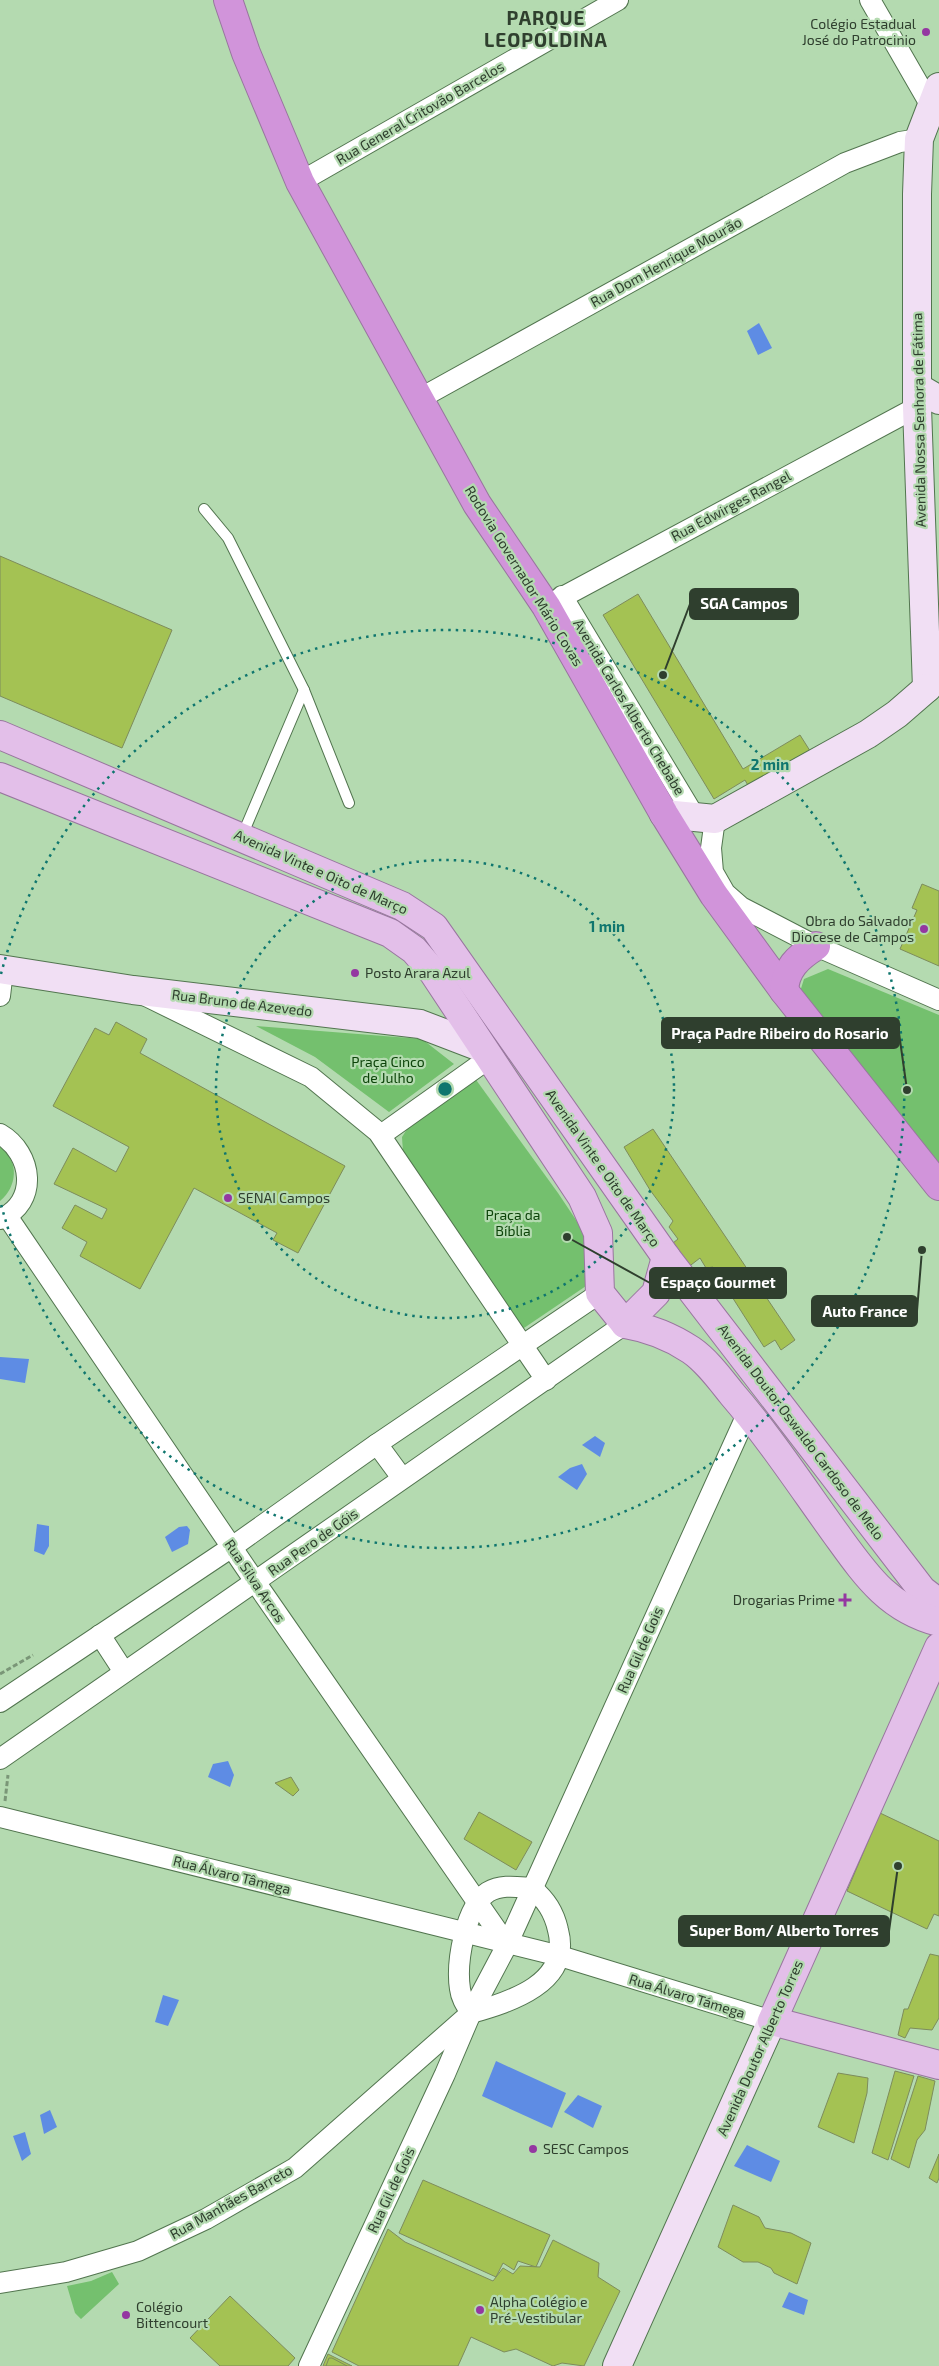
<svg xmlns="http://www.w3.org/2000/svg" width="939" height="2366" viewBox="0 0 939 2366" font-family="'Exo 2',sans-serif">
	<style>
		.green { fill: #74c06e }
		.water { fill: #5e8ce4 }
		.building { fill: #a4c253; stroke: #7d8c5c }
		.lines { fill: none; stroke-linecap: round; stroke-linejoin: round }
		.lane-casing { stroke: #52754f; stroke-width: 12 }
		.street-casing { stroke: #52754f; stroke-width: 22 }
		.secondary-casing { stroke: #52754f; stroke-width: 30 }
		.primary-casing { stroke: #98769e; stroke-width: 30 }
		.highway-casing { stroke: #98769e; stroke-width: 30 }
		.path { stroke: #7a9677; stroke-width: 3; stroke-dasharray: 5 2.5; stroke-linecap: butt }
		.lane { stroke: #fff; stroke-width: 10 }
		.street { stroke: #fff; stroke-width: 20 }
		.secondary { stroke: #f1dff4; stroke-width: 28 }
		.primary { stroke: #e3bfe9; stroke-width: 28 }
		.highway { stroke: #d194da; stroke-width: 28 }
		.ring { fill: none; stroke: #0f766e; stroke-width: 2.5; stroke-dasharray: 2.5 5 }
		.poi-dot { fill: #9437a1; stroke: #b4dab0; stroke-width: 2 }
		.labels { text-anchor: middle; stroke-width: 4.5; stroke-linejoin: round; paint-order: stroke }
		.poi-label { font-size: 14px; fill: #2f3f2e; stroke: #b4dab0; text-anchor: start }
		.street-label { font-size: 14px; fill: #2f3f2e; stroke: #b4dab0 }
		.park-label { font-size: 14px; fill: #0d440a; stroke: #b4dab0 }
		.district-label { font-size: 19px; font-weight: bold; letter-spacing: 1px; fill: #2f3f2e; stroke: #b4dab0 }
		.centre { fill: #0f766e; stroke: #b4dab0; stroke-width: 2.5 }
		.ring-label { font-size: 15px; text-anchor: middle; font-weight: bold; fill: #0f766e; stroke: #b4dab0; stroke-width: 4.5; stroke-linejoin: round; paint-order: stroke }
		.leader { fill: none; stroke: #2f3f2e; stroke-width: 2 }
		.callout-dot { fill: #2f3f2e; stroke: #b4dab0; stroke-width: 2 }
		.callout { fill: #2f3f2e; stroke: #2f3f2e; stroke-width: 2 }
		.callout-label { font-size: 15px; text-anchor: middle; font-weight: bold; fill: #fff }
	</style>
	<rect width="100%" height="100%" fill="#b4dab0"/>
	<g class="green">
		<polygon points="828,969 939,1015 939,1165 798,998 804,979"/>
		<polygon points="256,1026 422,1039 454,1064 389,1112 315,1057"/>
		<polygon points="474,1077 558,1193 582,1229 590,1259 586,1286 521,1330 403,1152 402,1137 411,1123"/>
		<path d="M 0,1147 C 20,1161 17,1187 0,1201 Z"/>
		<polygon points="112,2272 119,2284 81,2319 75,2313 67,2286 91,2281"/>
	</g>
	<g class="water">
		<polygon points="759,323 772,348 758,355 747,331"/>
		<polygon points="0,1357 29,1359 25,1383 0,1379"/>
		<polygon points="595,1436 605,1443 600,1457 582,1445"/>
		<polygon points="582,1464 587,1474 577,1490 558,1477 570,1468"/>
		<polygon points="37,1524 49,1526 49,1546 44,1555 34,1551"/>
		<polygon points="187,1526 190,1530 188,1544 172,1552 165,1537 179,1527"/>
		<polygon points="228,1761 234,1775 230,1787 208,1777 213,1764"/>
		<polygon points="163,1995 179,2000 168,2026 155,2022"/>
		<polygon points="496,2061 566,2093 552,2128 482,2096"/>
		<polygon points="578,2095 602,2106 593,2128 564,2112"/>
		<polygon points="50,2110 57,2127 44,2134 40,2115"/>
		<polygon points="25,2132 31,2154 22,2161 13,2136"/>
		<polygon points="747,2145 780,2161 771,2182 734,2166"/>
		<polygon points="789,2292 808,2300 804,2315 782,2307"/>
	</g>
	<g class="building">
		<polygon points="0,556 172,630 122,748 0,696"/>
		<polygon points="638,594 743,769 800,735 812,754 751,791 745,780 714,799 603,615"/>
		<polygon points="922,884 939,891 939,966 900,949 917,910 912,908"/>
		<polygon points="116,1022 147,1039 140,1053 345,1166 298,1253 273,1240 277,1233 194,1188 140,1289 80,1256 87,1242 62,1228 75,1205 102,1219 107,1209 54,1184 73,1148 116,1172 129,1147 53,1106 95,1028 109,1035"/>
		<polygon points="653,1129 795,1340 781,1350 775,1340 764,1347 713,1267 706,1268 700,1258 687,1268 668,1247 678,1239 669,1227 673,1221 650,1190 624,1147"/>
		<polygon points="291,1777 299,1790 293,1796 275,1783"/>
		<polygon points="479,1812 532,1842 516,1870 464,1839"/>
		<polygon points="880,1813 939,1841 939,1916 934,1914 927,1929 847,1891"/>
		<polygon points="930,1954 939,1956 939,2018 932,2030 910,2028 905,2038 898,2035 904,2009 908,2009"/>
		<polygon points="895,2071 914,2076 888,2160 872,2153"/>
		<polygon points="838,2073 868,2078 867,2093 854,2143 818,2127"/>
		<polygon points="918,2076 935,2081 925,2130 917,2140 909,2168 891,2159"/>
		<polygon points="939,2154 939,2178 937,2183 929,2178"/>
		<polygon points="423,2180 550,2235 536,2267 518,2261 514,2270 503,2263 496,2277 399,2233"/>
		<polygon points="733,2205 759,2217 765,2228 791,2233 811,2243 797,2284 774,2273 771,2268 758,2262 743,2262 718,2247"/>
		<polygon points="388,2229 405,2242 493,2281 503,2268 513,2274 520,2266 540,2267 553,2240 599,2263 598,2277 620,2291 584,2366 562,2363 553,2366 516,2349 504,2352 471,2337 458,2366 359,2366 332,2352"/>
		<polygon points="230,2296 295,2358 288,2366 220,2366 190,2338"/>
		<polygon points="328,2354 352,2366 323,2366"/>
		<polygon points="329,2358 332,2358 347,2366 326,2366"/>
	</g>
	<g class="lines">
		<defs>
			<g id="lane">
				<polyline points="204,509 228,538 304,690 349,803"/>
				<polyline points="242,836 304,690"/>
			</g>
			<g id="street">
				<polyline points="870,0 931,106"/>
				<polyline points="300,182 618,0"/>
				<polyline points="419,399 845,163 900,142 919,139"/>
				<polyline points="562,596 696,819"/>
				<polyline points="546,606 917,407"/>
				<polyline points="715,819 711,848 713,872 725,893 741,907 816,946 939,1000"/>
				<polyline points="0,996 3,970"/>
				<polyline points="146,996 311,1077 378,1132 546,1380"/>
				<path d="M 0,1134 C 33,1153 39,1203 0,1219"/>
				<polyline points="381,1135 488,1059"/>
				<polyline points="7,1216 256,1583 507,1945"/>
				<polyline points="377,1444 402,1478"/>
				<polyline points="100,1635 124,1672"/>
				<polyline points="0,1702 232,1547 377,1444 600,1293"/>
				<polyline points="0,1759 625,1324"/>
				<polyline points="0,1817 560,1956 772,2021"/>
				<path d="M 471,2013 C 466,2005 461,1998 460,1989 C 456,1963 465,1907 488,1892 C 502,1884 517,1887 532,1888"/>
				<path d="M 0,2283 L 66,2272 L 138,2251 L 206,2219 L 295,2168 L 471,2013 C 510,2002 572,1983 558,1930 C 554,1912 546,1900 532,1888"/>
				<polyline points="309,2366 445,2074 471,2013 507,1945 748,1412"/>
			</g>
			<g id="secondary">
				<polyline points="917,387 939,400"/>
				<polyline points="927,688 917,407 917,194 919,139 939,87"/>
				<polyline points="664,814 715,819 868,734 897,714 927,688"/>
				<polyline points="0,969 133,990 420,1024 480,1047"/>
				<polyline points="617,2366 772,2021"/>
			</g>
			<g id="primary">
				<polyline points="0,735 402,906 434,927 666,1257 922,1590 939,1603"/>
				<path d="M 0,777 L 390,933 L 414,950 L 433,972 L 582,1197 L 598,1233 L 600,1293 L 625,1324 C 649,1328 670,1336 691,1350 C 707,1361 720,1379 732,1394 C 770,1438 802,1487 836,1534 C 865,1574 888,1609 939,1622"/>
				<polyline points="625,1324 656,1293 666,1257"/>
				<polyline points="939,1647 772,2021 939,2065"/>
			</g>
			<g id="highway">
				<polyline points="228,0 246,53 300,182 477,504 546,606 664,814 714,895 784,991 939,1186"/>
				<path d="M 784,991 C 785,969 798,957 816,946"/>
			</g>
		</defs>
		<use href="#lane" class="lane-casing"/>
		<use href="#street" class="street-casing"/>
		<use href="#secondary" class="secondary-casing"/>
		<use href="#primary" class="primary-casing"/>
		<use href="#highway" class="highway-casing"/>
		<g class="path">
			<polyline points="0,1674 33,1655"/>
			<polyline points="5,1801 8,1775"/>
		</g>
		<use href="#lane" class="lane"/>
		<use href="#street" class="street"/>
		<use href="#secondary" class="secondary"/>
		<use href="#primary" class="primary"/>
		<use href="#highway" class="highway"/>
	</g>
	<g class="ring">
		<circle cx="445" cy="1089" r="229"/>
		<path d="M1 974A459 459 0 1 1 1 1204"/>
	</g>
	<g class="poi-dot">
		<circle cx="926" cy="32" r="5"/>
		<circle cx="924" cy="929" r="5"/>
		<circle cx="355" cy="973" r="5"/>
		<circle cx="228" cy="1198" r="5"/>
		<path d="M842.5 1592.5h5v5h5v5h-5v5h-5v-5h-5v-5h5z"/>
		<circle cx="533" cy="2149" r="5"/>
		<circle cx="480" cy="2310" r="5"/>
		<circle cx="126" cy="2315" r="5"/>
	</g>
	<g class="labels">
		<g class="poi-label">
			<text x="916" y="29" text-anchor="end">Colégio Estadual<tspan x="916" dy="16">José do Patrocinio</tspan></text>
			<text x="914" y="926" text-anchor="end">Obra do Salvador<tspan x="914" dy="16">Diocese de Campos</tspan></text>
			<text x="365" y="978">Posto Arara Azul</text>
			<text x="238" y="1203">SENAI Campos</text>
			<text x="835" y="1605" text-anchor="end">Drogarias Prime</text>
			<text x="543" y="2154">SESC Campos</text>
			<text x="490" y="2307">Alpha Colégio e<tspan x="490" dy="16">Pré-Vestibular</tspan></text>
			<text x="136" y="2312">Colégio<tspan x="136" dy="16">Bittencourt</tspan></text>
		</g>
		<g class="street-label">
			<text transform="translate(420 113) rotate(-30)" y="5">Rua General Critovão Barcelos</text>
			<text transform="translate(666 262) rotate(-29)" y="5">Rua Dom Henrique Mourão</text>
			<text transform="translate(919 420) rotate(-91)" y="5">Avenida Nossa Senhora de Fátima</text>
			<text transform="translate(731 506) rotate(-28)" y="5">Rua Edwirges Rangel</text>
			<text transform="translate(524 576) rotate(58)" y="5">Rodovia Governador Mário Covas</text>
			<text transform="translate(629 707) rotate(59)" y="5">Avenida Carlos Alberto Chebabe</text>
			<text transform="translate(321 872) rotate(24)" y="5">Avenida Vinte e Oito de Março</text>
			<text transform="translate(242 1003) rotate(7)" y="5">Rua Bruno de Azevedo</text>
			<text transform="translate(603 1168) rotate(55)" y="5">Avenida Vinte e Oito de Março</text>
			<text transform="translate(801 1432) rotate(53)" y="5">Avenida Doutor Oswaldo Cardoso de Melo</text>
			<text transform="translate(313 1542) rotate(-35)" y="5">Rua Pero de Góis</text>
			<text transform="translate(255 1581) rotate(56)" y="5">Rua Silva Arcos</text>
			<text transform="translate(640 1650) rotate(-66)" y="5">Rua Gil de Gois</text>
			<text transform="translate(232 1875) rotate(14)" y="5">Rua Álvaro Tâmega</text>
			<text transform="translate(687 1996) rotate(17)" y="5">Rua Álvaro Támega</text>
			<text transform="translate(760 2048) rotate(-66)" y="5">Avenida Doutor Alberto Torres</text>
			<text transform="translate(391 2190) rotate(-65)" y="5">Rua Gil de Gois</text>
			<text transform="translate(231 2202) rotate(-29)" y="5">Rua Manhães Barreto</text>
		</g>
		<g class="park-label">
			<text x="388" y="1067">Praça Cinco<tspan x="388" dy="16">de Julho</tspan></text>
			<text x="513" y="1220">Praça da<tspan x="513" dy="16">Bíblia</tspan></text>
		</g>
		<g class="district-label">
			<text x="546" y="25">PARQUE<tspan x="546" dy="22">LEOPOLDINA</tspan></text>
		</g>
	</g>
	<circle cx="445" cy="1089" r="8" class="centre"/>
	<g class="ring-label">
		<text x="770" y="770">2 min</text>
		<text x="607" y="932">1 min</text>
	</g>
	<path class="leader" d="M663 675L690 604M907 1090L899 1033M567 1237L650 1283M922 1250L917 1311M898 1866L889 1931"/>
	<g class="callout-dot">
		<circle cx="663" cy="675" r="5"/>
		<circle cx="907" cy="1090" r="5"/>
		<circle cx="567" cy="1237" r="5"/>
		<circle cx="922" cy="1250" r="5"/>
		<circle cx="898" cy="1866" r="5"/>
	</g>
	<g class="callout">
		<rect x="690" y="589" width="108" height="30" rx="5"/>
		<rect x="662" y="1018" width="237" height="30" rx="5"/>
		<rect x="650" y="1268" width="136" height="30" rx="5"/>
		<rect x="812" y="1296" width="105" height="30" rx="5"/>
		<rect x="679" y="1916" width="210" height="30" rx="5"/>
	</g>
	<g class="callout-label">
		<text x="744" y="609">SGA Campos</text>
		<text x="780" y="1039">Praça Padre Ribeiro do Rosario</text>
		<text x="718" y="1288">Espaço Gourmet</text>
		<text x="865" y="1317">Auto France</text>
		<text x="784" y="1936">Super Bom/ Alberto Torres</text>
	</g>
</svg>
